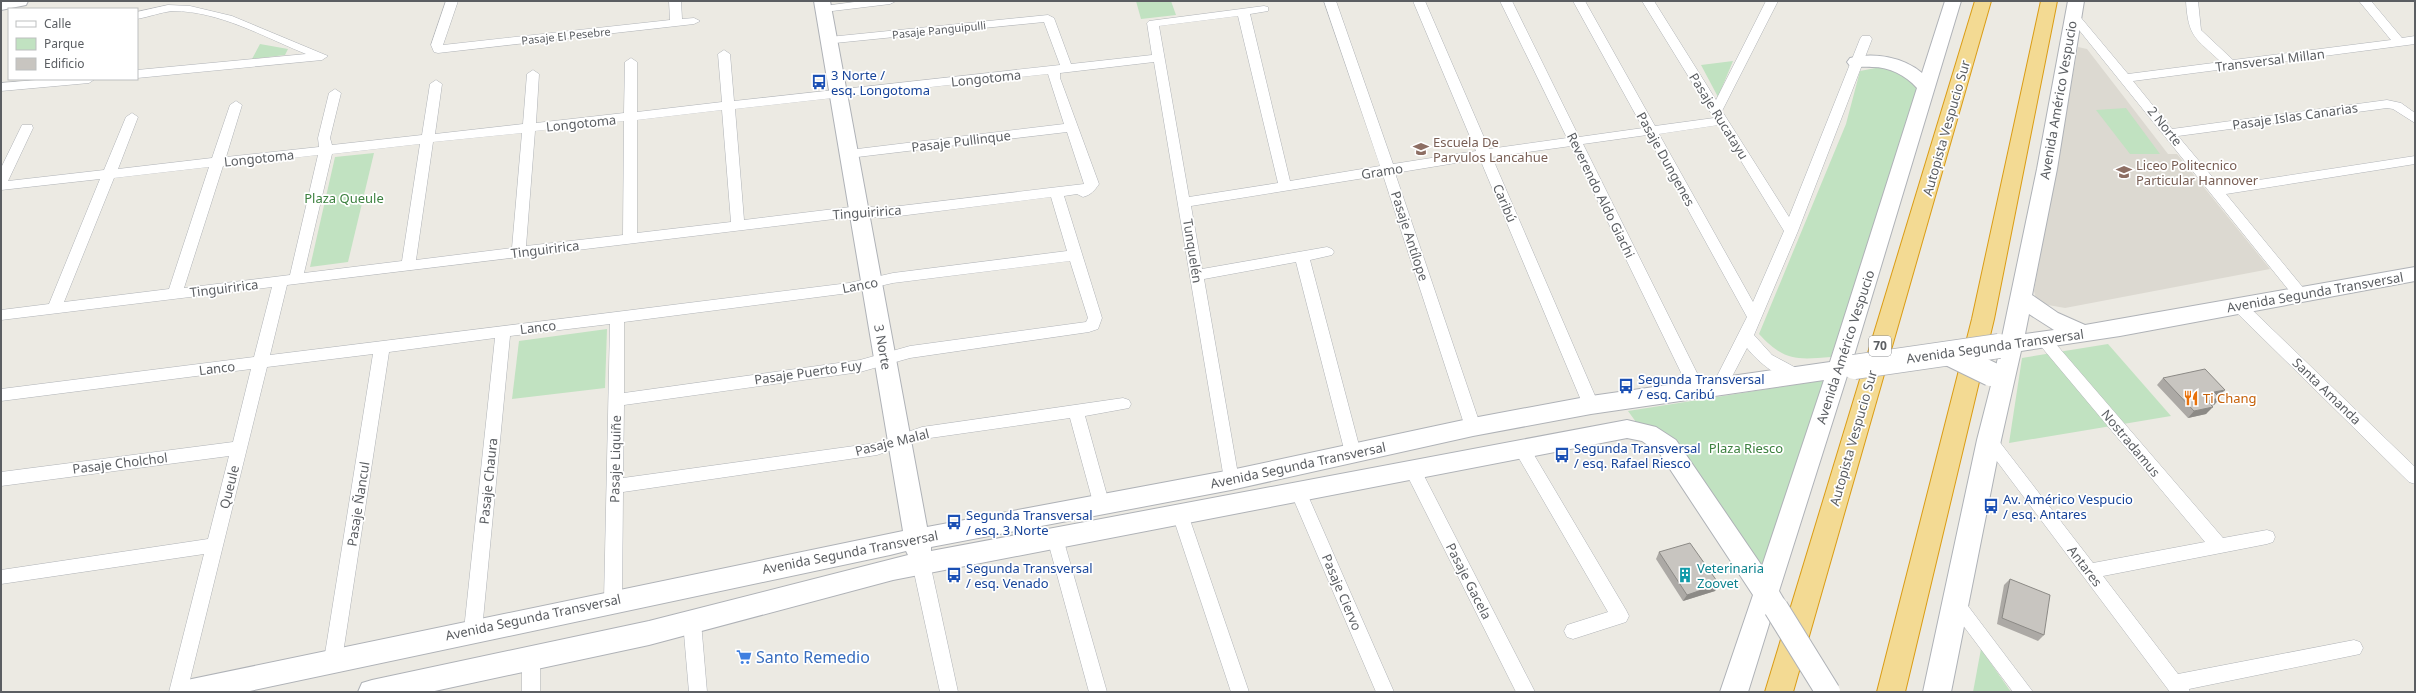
<svg xmlns="http://www.w3.org/2000/svg" width="2416" height="693" viewBox="0 0 2416 693" font-family="'Noto Sans',sans-serif">
	<style>
		.education { fill: #dcd9d1 }
		.green { fill: #c1e2c1 }
		.lines { fill: none; stroke-linecap: round; stroke-linejoin: round }
		.street-casing { stroke: #b0b3b7; stroke-width: 1 }
		.secondary-casing { stroke: #afb2b7; stroke-width: 2 }
		.highway-casing { stroke: #da9c15; stroke-width: 2 }
		.street { fill: #fff; fill-rule: evenodd }
		.secondary { fill: #fff; fill-rule: evenodd }
		.highway { fill: #f3da93; fill-rule: evenodd }
		.secondary-bridge-casing { stroke: #afb2b7; stroke-width: 26; stroke-linecap: butt }
		.secondary-bridge { stroke: #fff; stroke-width: 24 }
		.wall { fill: #aca9a5 }
		.shaded-wall { fill: #8c8a86 }
		.building { fill: #c8c5c0; stroke: #8c8a86 }
		.labels { text-anchor: middle; stroke-width: 3.5; stroke-linejoin: round; paint-order: stroke }
		.far-street-label { font-size: 11px; fill: #5b5e62; stroke: #fff }
		.shield { fill: #fff; stroke: #8c8e91; stroke-width: 1 }
		.shield-label { font-size: 12px; font-weight: bold; fill: #5b5e62 }
		.street-label { font-size: 13px; fill: #5b5e62; stroke: #fff }
		.transit-label { font-size: 13px; fill: #164399; stroke: #fff; text-anchor: start }
		.education-label { font-size: 13px; fill: #785e54; stroke: #fff; text-anchor: start }
		.park-label { font-size: 13px; fill: #3c803f; stroke: #fff }
		.food-label { font-size: 13px; fill: #c56008; stroke: #fff; text-anchor: start }
		.culture-label { font-size: 13px; fill: #0d838f; stroke: #fff; text-anchor: start }
		.near-shop-label { font-size: 16px; fill: #366cbe; stroke: #fff; text-anchor: start }
	</style>
	<rect width="100%" height="100%" fill="#eceae3"/>
	<polygon class="education" points="2078,47 2087,49 2168,154 2177,154 2270,269 2065,308 2048,305 2036,299 2034,291"/>
	<g class="green">
		<polygon points="1136,1 1171,1 1176,15 1141,19"/>
		<polygon points="260,44 288,49 285,55 252,59"/>
		<polygon points="1733,61 1718,97 1701,65"/>
		<path d="M 1881,67 L 1907,75 L 1919,90 L 1831,357 C 1796,360 1784,361 1759,334 L 1846,124 L 1860,71 Z"/>
		<polygon points="2126,108 2160,154 2130,154 2096,110"/>
		<polygon points="374,153 348,262 310,267 335,157"/>
		<polygon points="607,329 605,388 512,399 519,341"/>
		<polygon points="2108,344 2171,416 2009,443 2022,358"/>
		<polygon points="1825,380 1764,570 1672,438 1663,432 1636,422 1628,411"/>
		<polygon points="1981,649 2011,692 1973,692"/>
	</g>
	<g class="lines">
		<defs>
			<g id="street">
				<polygon points="446,1 458,1 443,45 670,20 669,1 681,1 682,19 694,18 700,21 694,24 438,53 434,52 431,45"/>
				<polygon points="862,1 896,1 890,4 824,12 818,9 824,6"/>
				<path d="M 1324,1 L 1336,1 L 1393,164 L 1476,151 L 1413,1 L 1425,1 L 1489,149 L 1567,138 L 1500,1 L 1512,1 L 1579,137 L 1643,128 L 1573,1 L 1585,1 L 1655,126 L 1714,118 L 1642,1 L 1654,1 L 1716,100 L 1766,1 L 1778,1 L 1722,111 L 1789,217 L 1860,39 L 1862,36 L 1870,36 L 1872,39 L 1798,231 L 1754,335 L 1772,355 L 1800,370 L 1803,374 L 1800,378 C 1783,384 1757,361 1747,348 L 1725,390 L 1720,392 L 1715,390 L 1712,386 L 1747,317 L 1647,135 L 1583,144 L 1705,389 L 1702,393 L 1697,395 L 1692,393 L 1689,389 L 1571,146 L 1492,157 L 1599,405 L 1597,409 L 1591,411 L 1585,409 L 1583,405 L 1480,159 L 1395,173 L 1481,427 L 1479,431 L 1473,433 L 1467,431 L 1465,427 L 1383,175 L 1191,206 L 1202,269 L 1327,247 L 1332,249 L 1334,252 L 1332,255 L 1310,260 L 1361,453 L 1359,458 L 1353,459 L 1347,458 L 1345,453 L 1296,262 L 1204,279 L 1239,480 L 1237,485 L 1231,487 L 1225,485 L 1154,62 L 1060,73 L 1060,78 L 1099,184 C 1095,190 1091,195 1083,197 L 1077,194 L 1064,196 L 1102,318 L 1098,329 L 1089,332 L 910,358 L 860,372 L 624,405 L 623,478 L 876,443 L 922,427 L 1123,398 L 1129,400 L 1131,404 L 1129,408 L 1085,416 L 1110,506 L 1108,511 L 1102,513 L 1096,511 L 1094,506 L 1070,418 L 923,439 L 877,455 L 623,492 L 622,601 L 619,606 L 613,609 L 607,606 L 604,601 L 610,324 L 510,336 L 482,630 L 479,636 L 473,638 L 467,636 L 464,630 L 495,338 L 389,352 L 342,660 L 339,666 L 333,668 L 327,666 L 324,660 L 373,354 L 267,367 L 187,692 L 169,692 L 204,554 L 1,584 L 1,570 L 208,539 L 229,456 L 1,486 L 1,472 L 233,442 L 251,369 L 1,401 L 1,389 L 254,357 L 272,287 L 1,320 L 1,310 L 49,304 L 100,179 L 1,190 L 1,168 L 22,125 L 32,125 L 33,128 L 8,181 L 104,170 L 126,117 L 132,113 L 138,117 L 118,169 L 212,158 L 230,105 L 236,101 L 242,105 L 226,157 L 319,147 L 318,138 L 329,93 L 335,89 L 341,93 L 330,138 L 332,145 L 422,135 L 430,84 L 436,80 L 442,84 L 435,134 L 523,124 L 527,74 L 533,70 L 539,74 L 536,123 L 624,113 L 625,62 L 631,58 L 637,62 L 637,112 L 722,102 L 718,54 L 724,50 L 730,54 L 734,101 L 1060,65 L 1044,22 L 825,44 L 823,41 L 825,38 L 829,37 L 1048,15 L 1054,18 L 1071,64 L 1152,55 L 1147,23 L 1149,21 L 1264,6 L 1268,7 L 1268,11 L 1250,14 L 1290,181 L 1380,166 ZM 1238,16 L 1278,183 L 1189,197 L 1159,26 ZM 1048,74 L 1064,124 L 849,150 L 842,154 L 849,158 L 1067,132 L 1084,184 L 883,208 L 859,206 L 744,220 L 735,109 ZM 722,110 L 731,222 L 637,233 L 637,120 ZM 624,121 L 623,235 L 526,246 L 535,131 ZM 1719,125 L 1784,231 L 1753,302 L 1659,134 ZM 522,133 L 512,248 L 416,260 L 433,142 ZM 420,144 L 402,261 L 304,273 L 332,154 ZM 318,155 L 290,275 L 184,288 L 223,166 ZM 209,167 L 169,289 L 64,302 L 114,178 ZM 1051,197 L 1067,251 L 893,273 L 849,283 L 270,355 L 287,285 L 859,216 L 883,218 ZM 1070,261 L 1088,318 L 1086,322 L 910,346 L 860,360 L 624,393 L 624,322 L 849,293 L 893,283 Z"/>
				<path d="M 2186,1 L 2198,1 L 2201,30 L 2233,60 L 2391,40 L 2359,1 L 2371,1 L 2402,38 L 2415,36 L 2415,44 L 2133,81 L 2172,129 L 2387,100 L 2401,103 L 2415,113 L 2415,123 L 2393,109 L 2387,108 L 2178,136 L 2220,186 L 2415,156 L 2415,164 L 2226,194 L 2305,290 L 2307,294 L 2305,298 L 2295,298 L 2067,15 L 2069,13 L 2077,13 L 2128,74 L 2221,62 C 2196,38 2188,38 2186,1 Z"/>
				<path d="M 168,5 L 190,6 L 232,16 L 328,56 L 322,60 L 137,78 L 137,70 L 306,54 C 264,37 219,11 173,11 C 161,12 149,17 137,19 L 137,12 Z"/>
				<polygon points="48,79 95,79 89,83 1,91 1,83"/>
				<polygon points="2239,301 2244,302 2415,467 2415,484 2409,482 2234,310 2232,306 2234,302"/>
				<polygon points="2044,334 2049,336 2223,538 2267,530 2273,532 2275,537 2273,542 2267,544 2103,576 2178,674 2354,640 2360,642 2363,648 2360,654 2189,689 2190,692 2170,692 1981,440 1983,436 1989,434 1995,436 2093,563 2205,542 2039,344 2037,340 2039,336"/>
				<polygon points="1521,442 1527,443 1626,610 1629,616 1626,622 1573,639 1567,637 1564,631 1567,625 1608,612 1513,448 1515,443"/>
				<polygon points="1412,462 1418,464 1535,692 1516,692 1404,469 1406,464"/>
				<polygon points="1298,484 1304,486 1306,491 1394,692 1376,692 1290,491 1292,486"/>
				<polygon points="1180,507 1186,509 1188,514 1249,692 1231,692 1172,514 1174,509"/>
				<polygon points="1055,531 1061,533 1063,538 1107,692 1089,692 1047,538 1049,533"/>
				<polygon points="921,556 927,558 930,563 958,692 940,692 912,563 915,558"/>
				<polygon points="1956,595 1962,598 2033,692 2013,692 1950,608 1947,603 1950,598"/>
				<polygon points="692,614 698,616 701,622 707,692 689,692 683,622 686,616"/>
				<polygon points="531,652 537,654 540,660 540,692 522,692 522,660 525,654"/>
			</g>
			<g id="secondary">
				<polygon points="1,1 28,1 26,5 1,10"/>
				<path d="M 814,1 L 830,1 L 927,527 L 1231,470 L 1473,418 L 1591,396 L 1830,362 L 1917,88 C 1905,75 1890,67 1872,67 C 1864,66 1857,68 1850,66 L 1847,62 L 1850,58 C 1874,52 1903,57 1922,73 L 1945,1 L 1961,1 L 1853,359 L 1862,361 L 1865,367 L 1862,373 L 1847,376 L 1779,591 L 1789,608 L 1785,616 L 1776,619 L 1771,618 L 1748,692 L 1720,692 L 1753,595 L 1660,454 L 1642,441 L 1627,438 L 893,580 L 649,645 L 430,692 L 358,692 L 362,683 L 372,680 L 649,621 L 908,555 L 906,551 L 890,555 L 245,692 L 173,692 L 177,683 L 187,680 L 903,531 ZM 1824,380 L 1762,566 L 1676,440 L 1656,427 L 1627,420 L 931,551 L 931,547 L 1231,490 L 1473,436 L 1591,414 Z"/>
				<path d="M 2068,1 L 2084,1 L 2057,169 L 2032,295 L 2058,313 L 2085,325 L 2415,267 L 2415,281 L 2120,336 L 2021,351 L 2001,440 L 1951,692 L 1923,692 L 1977,440 L 1999,354 L 1991,352 L 1988,346 L 1991,340 L 2002,337 L 2037,169 ZM 2029,314 L 2054,330 L 2025,334 Z"/>
			</g>
			<g id="highway">
				<polygon points="1975,1 1991,1 1793,692 1765,692"/>
				<polygon points="2041,1 2057,1 1994,319 1905,692 1877,692 1972,319"/>
			</g>
		</defs>
		<use href="#street" class="street-casing"/>
		<use href="#secondary" class="secondary-casing"/>
		<use href="#highway" class="highway-casing"/>
		<use href="#street" class="street"/>
		<use href="#secondary" class="secondary"/>
		<use href="#highway" class="highway"/>
		<defs>
			<g id="secondary-bridge">
				<polyline points="1950,354 1991,374"/>
				<polyline points="1854,367 1999,346"/>
				<polyline points="1776,608 1828,692"/>
			</g>
		</defs>
		<use href="#secondary-bridge" class="secondary-bridge-casing"/>
		<use href="#secondary-bridge" class="secondary-bridge"/>
	</g>
	<g class="wall">
		<polygon points="2163,378 2219,396 2218,397 2220,398 2214,405 2211,406 2206,414 2188,418 2157,385"/>
		<polygon points="1659,552 1719,584 1715,591 1683,601 1656,559"/>
		<polygon points="2010,579 2044,635 2038,641 1997,624 2004,585"/>
	</g>
	<g class="shaded-wall">
		<polygon points="2225,390 2219,396 2207,399 2214,392"/>
		<polygon points="2220,398 2214,405 2201,408 2207,401"/>
		<polygon points="2213,407 2206,414 2188,418 2194,411"/>
		<polygon points="1719,584 1715,591 1683,601 1687,595"/>
	</g>
	<g class="building">
		<polygon points="2205,369 2225,390 2214,392 2220,398 2207,401 2213,407 2194,411 2163,378"/>
		<polygon points="1690,543 1719,584 1687,595 1659,552"/>
		<polygon points="2010,579 2050,595 2044,635 2002,618"/>
	</g>
	<defs>
		<symbol id="bus-bare" viewBox="-9 -9 18 18"><path d="M-5-6H5V4H4V6H2V4H-2V6H-4V4H-5ZM-3.5-4V0h7V-4ZM-3.5 1.2v1.5H-2V1.2ZM2 1.2v1.5H3.5V1.2Z" fill="#1a4fb4" stroke="#fff" stroke-width="2.5" paint-order="stroke"/></symbol>
		<symbol id="school-bare" viewBox="-9 -9 18 18"><path d="M0-5L7-2L0 1L-7-2ZM-4 1L0 2.5L4 1V4Q0 6-4 4Z" fill="#8d6e63" stroke="#fff" stroke-width="2.5" paint-order="stroke"/></symbol>
		<symbol id="restaurant-bare" viewBox="-9 -9 18 18"><path d="M-5-6h1v4h1v-4h1v4h1v-4h1v5L-1.5 .5V6h-2V.5L-5-1ZM5-6V6H3V1.5H1.5Q1.5-4 5-6Z" fill="#e8710a" stroke="#fff" stroke-width="2.5" paint-order="stroke"/></symbol>
		<symbol id="building-bare" viewBox="-9 -9 18 18"><path d="M-4-6H4V6H1V3H-1V6H-4ZM-2.5-4.3h1.7v1.8h-1.7ZM.8-4.3h1.7v1.8H.8ZM-2.5-1h1.7V.8h-1.7ZM.8-1h1.7V.8H.8Z" fill="#0f9aa8" stroke="#fff" stroke-width="2.5" paint-order="stroke"/></symbol>
		<symbol id="supermarket-bare" viewBox="-9 -9 18 18"><path d="M-6-5.5h2.5l.6 2H6L4.5 2H-2.5L-4.4-4H-6ZM-1.5 3.2a1.3 1.3 0 1 0 .1 0ZM3 3.2a1.3 1.3 0 1 0 .1 0Z" fill="#3f7fe0" stroke="#fff" stroke-width="2.5" paint-order="stroke"/></symbol>
	</defs>
	<g fill-rule="evenodd">
		<use href="#bus-bare" x="808" y="71" width="22" height="22"/>
		<use href="#school-bare" x="1410" y="138" width="22" height="22"/>
		<use href="#school-bare" x="2113" y="161" width="22" height="22"/>
		<use href="#bus-bare" x="1615" y="375" width="22" height="22"/>
		<use href="#restaurant-bare" x="2180" y="387" width="22" height="22"/>
		<use href="#bus-bare" x="1551" y="444" width="22" height="22"/>
		<use href="#bus-bare" x="1980" y="495" width="22" height="22"/>
		<use href="#bus-bare" x="943" y="511" width="22" height="22"/>
		<use href="#bus-bare" x="943" y="564" width="22" height="22"/>
		<use href="#building-bare" x="1674" y="564" width="22" height="22"/>
		<use href="#supermarket-bare" x="733" y="646" width="22" height="22"/>
	</g>
	<g class="labels">
		<g class="far-street-label">
			<text transform="translate(939 30) rotate(-6)" y="4">Pasaje Panguipulli</text>
			<text transform="translate(566 36) rotate(-6)" y="4">Pasaje El Pesebre</text>
		</g>
		<rect class="shield" x="1869" y="336" width="22" height="20" rx="3"/>
		<g class="shield-label">
			<text x="1880" y="350">70</text>
		</g>
		<g class="street-label">
			<text transform="translate(2270 60) rotate(-7)" y="5">Transversal Millan</text>
			<text transform="translate(986 78) rotate(-6)" y="5">Longotoma</text>
			<text transform="translate(2058 100) rotate(-80)" y="5">Avenida Américo Vespucio</text>
			<text transform="translate(1719 116) rotate(58)" y="5">Pasaje Rucatayu</text>
			<text transform="translate(2295 116) rotate(-8)" y="5">Pasaje Islas Canarias</text>
			<text transform="translate(581 123) rotate(-6)" y="5">Longotoma</text>
			<text transform="translate(2165 126) rotate(51)" y="5">2 Norte</text>
			<text transform="translate(1946 128) rotate(-74)" y="5">Autopista Vespucio Sur</text>
			<text transform="translate(961 141) rotate(-7)" y="5">Pasaje Pullinque</text>
			<text transform="translate(259 158) rotate(-6)" y="5">Longotoma</text>
			<text transform="translate(1666 159) rotate(61)" y="5">Pasaje Dungenes</text>
			<text transform="translate(1382 171) rotate(-9)" y="5">Gramo</text>
			<text transform="translate(1601 195) rotate(64)" y="5">Reverendo Aldo Giachi</text>
			<text transform="translate(1505 203) rotate(67)" y="5">Caribú</text>
			<text transform="translate(867 212) rotate(-4)" y="5">Tinguiririca</text>
			<text transform="translate(1410 236) rotate(72)" y="5">Pasaje Antílope</text>
			<text transform="translate(545 249) rotate(-7)" y="5">Tinguiririca</text>
			<text transform="translate(1193 251) rotate(81)" y="5">Tunquelén</text>
			<text transform="translate(860 285) rotate(-11)" y="5">Lanco</text>
			<text transform="translate(224 288) rotate(-7)" y="5">Tinguiririca</text>
			<text transform="translate(2315 292) rotate(-10)" y="5">Avenida Segunda Transversal</text>
			<text transform="translate(538 327) rotate(-7)" y="5">Lanco</text>
			<text transform="translate(1995 346) rotate(-8)" y="5">Avenida Segunda Transversal</text>
			<text transform="translate(883 347) rotate(80)" y="5">3 Norte</text>
			<text transform="translate(1845 347) rotate(-72)" y="5">Avenida Américo Vespucio</text>
			<text transform="translate(217 368) rotate(-7)" y="5">Lanco</text>
			<text transform="translate(808 372) rotate(-8)" y="5">Pasaje Puerto Fuy</text>
			<text transform="translate(2327 391) rotate(44)" y="5">Santa Amanda</text>
			<text transform="translate(1853 438) rotate(-74)" y="5">Autopista Vespucio Sur</text>
			<text transform="translate(892 442) rotate(-14)" y="5">Pasaje Malal</text>
			<text transform="translate(2131 443) rotate(50)" y="5">Nostradamus</text>
			<text transform="translate(615 459) rotate(-89)" y="5">Pasaje Liquiñe</text>
			<text transform="translate(120 463) rotate(-7)" y="5">Pasaje Cholchol</text>
			<text transform="translate(1298 465) rotate(-12)" y="5">Avenida Segunda Transversal</text>
			<text transform="translate(488 481) rotate(-84)" y="5">Pasaje Chaura</text>
			<text transform="translate(229 487) rotate(-76)" y="5">Queule</text>
			<text transform="translate(358 504) rotate(-81)" y="5">Pasaje Ñancul</text>
			<text transform="translate(850 552) rotate(-11)" y="5">Avenida Segunda Transversal</text>
			<text transform="translate(2085 566) rotate(53)" y="5">Antares</text>
			<text transform="translate(1469 581) rotate(63)" y="5">Pasaje Gacela</text>
			<text transform="translate(1342 592) rotate(67)" y="5">Pasaje Ciervo</text>
			<text transform="translate(533 617) rotate(-12)" y="5">Avenida Segunda Transversal</text>
		</g>
		<g class="transit-label">
			<text x="831" y="80">3 Norte /<tspan x="831" dy="15">esq. Longotoma</tspan></text>
			<text x="1638" y="384">Segunda Transversal<tspan x="1638" dy="15">/ esq. Caribú</tspan></text>
			<text x="1574" y="453">Segunda Transversal<tspan x="1574" dy="15">/ esq. Rafael Riesco</tspan></text>
			<text x="2003" y="504">Av. Américo Vespucio<tspan x="2003" dy="15">/ esq. Antares</tspan></text>
			<text x="966" y="520">Segunda Transversal<tspan x="966" dy="15">/ esq. 3 Norte</tspan></text>
			<text x="966" y="573">Segunda Transversal<tspan x="966" dy="15">/ esq. Venado</tspan></text>
		</g>
		<g class="education-label">
			<text x="1433" y="147">Escuela De<tspan x="1433" dy="15">Parvulos Lancahue</tspan></text>
			<text x="2136" y="170">Liceo Politecnico<tspan x="2136" dy="15">Particular Hannover</tspan></text>
		</g>
		<g class="park-label">
			<text x="344" y="203">Plaza Queule</text>
			<text x="1746" y="453">Plaza Riesco</text>
		</g>
		<g class="food-label">
			<text x="2203" y="403">Ti Chang</text>
		</g>
		<g class="culture-label">
			<text x="1697" y="573">Veterinaria<tspan x="1697" dy="15">Zoovet</tspan></text>
		</g>
		<g class="near-shop-label">
			<text x="756" y="663">Santo Remedio</text>
		</g>
	</g>
	<rect width="2416" height="693" fill="none" stroke="#5b5e62" stroke-width="4"/>
	<rect x="8" y="8" width="130" height="72" fill="#ffffff" stroke="#bdbfc0"/>
	<rect x="16" y="21" width="20" height="6" fill="#ffffff" stroke="#bdbfc0"/>
	<text x="44" y="28" font-size="12" fill="#5b5e62">Calle</text>
	<rect x="16" y="38" width="20" height="12" fill="#c1e2c1" stroke="#bdbfc0"/>
	<text x="44" y="48" font-size="12" fill="#5b5e62">Parque</text>
	<rect x="16" y="58" width="20" height="12" fill="#c8c5c0" stroke="#bdbfc0"/>
	<text x="44" y="68" font-size="12" fill="#5b5e62">Edificio</text>
</svg>
